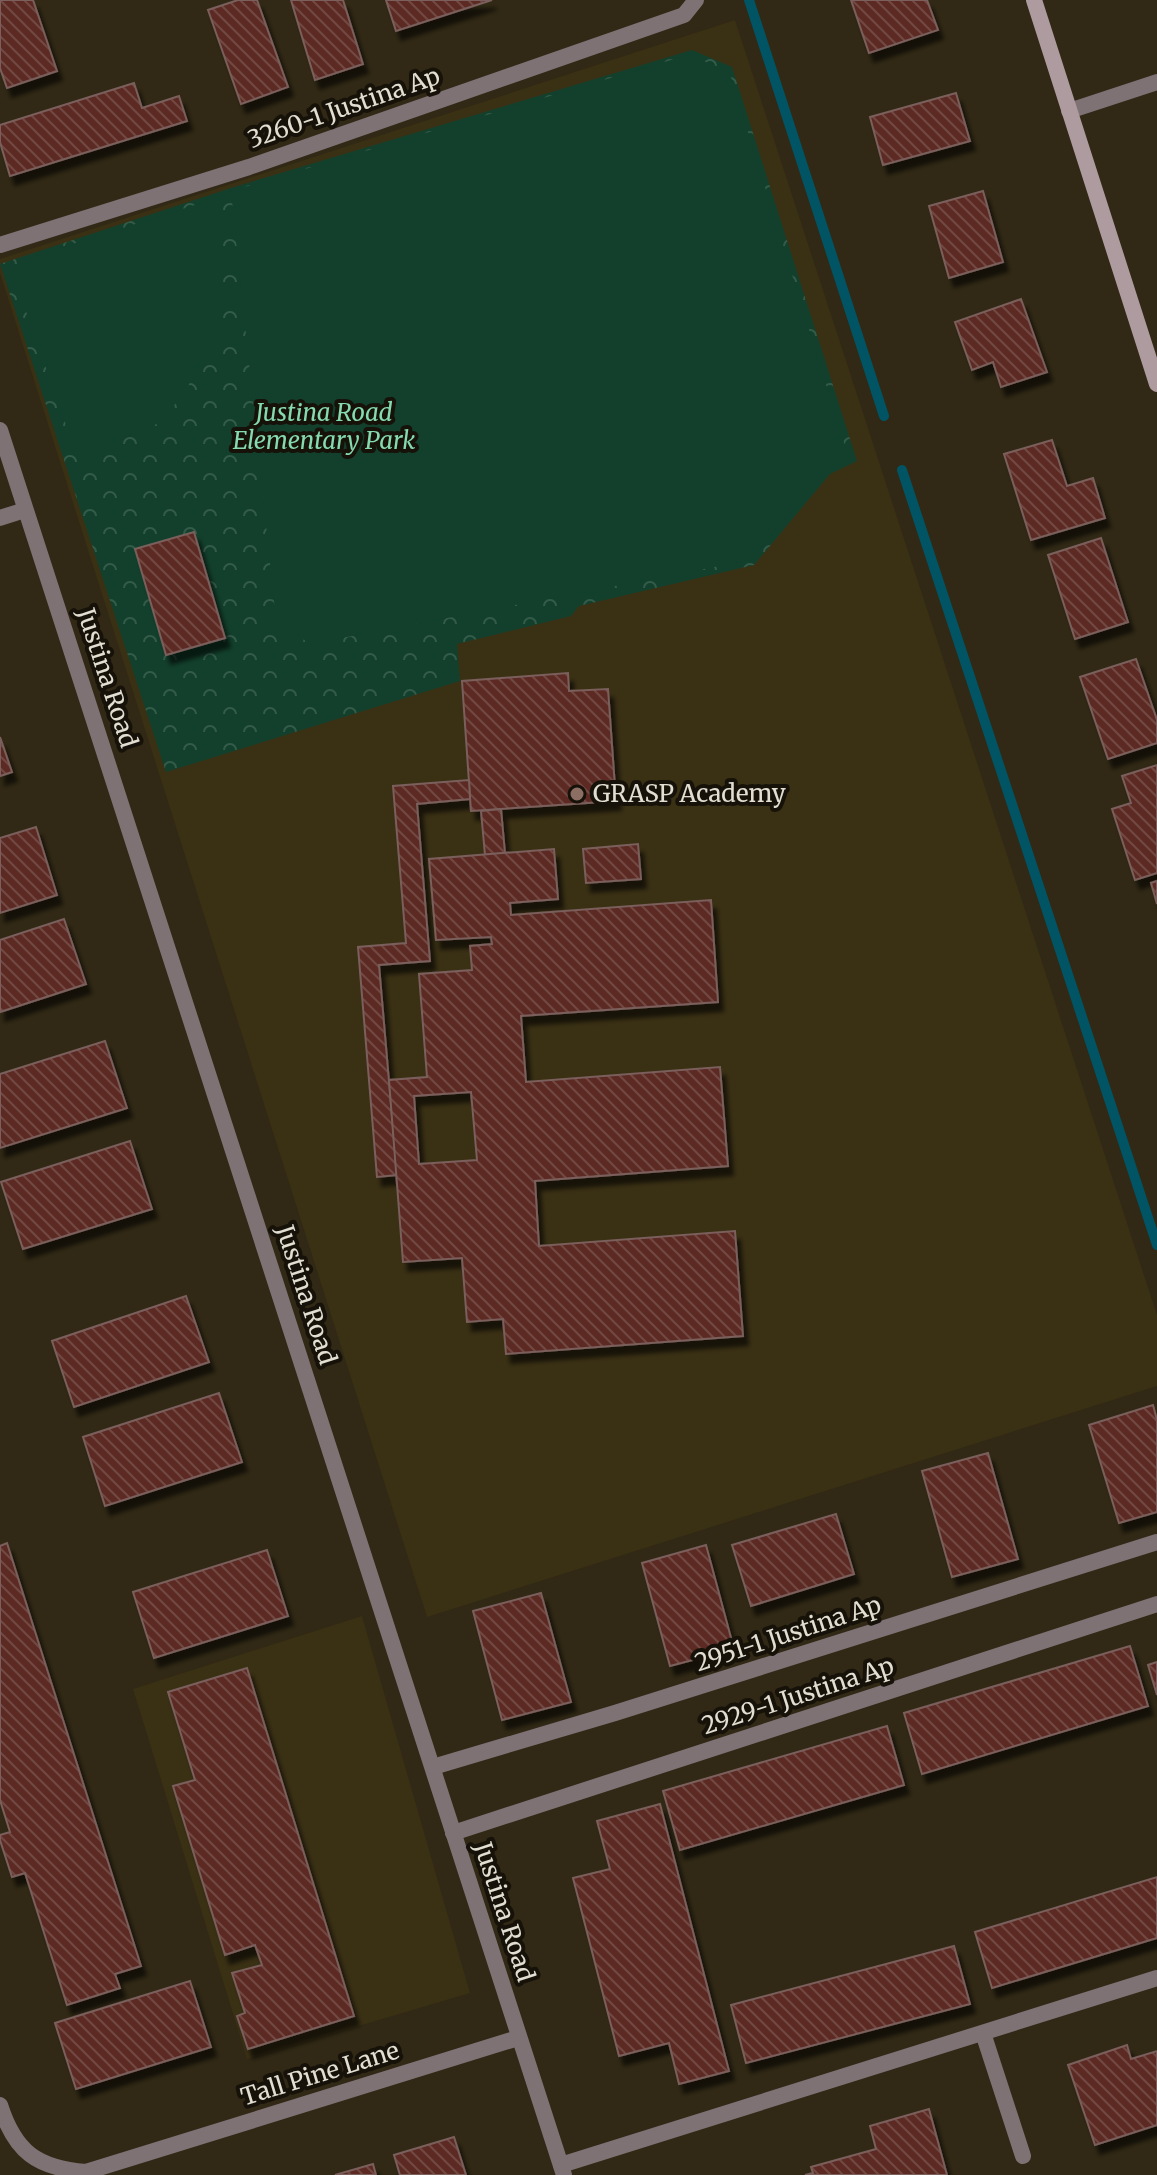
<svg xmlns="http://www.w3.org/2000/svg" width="1157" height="2175" viewBox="0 0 1157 2175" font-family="Merriweather,serif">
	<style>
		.built { fill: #3a3014 }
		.forest { fill: url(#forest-crowns) }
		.pitch { fill: #12402c }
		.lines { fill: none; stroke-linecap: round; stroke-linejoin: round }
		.stream { stroke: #005464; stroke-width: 10 }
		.building { fill: url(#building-back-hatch); stroke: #7a5f5b; stroke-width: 2; fill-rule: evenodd; filter: url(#shadow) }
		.street { stroke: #7e7275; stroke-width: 16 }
		.secondary { stroke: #ae9ba0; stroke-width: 16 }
		.education-dot { fill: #8d6e63; stroke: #161209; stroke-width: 3 }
		.labels { text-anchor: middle; stroke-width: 8; stroke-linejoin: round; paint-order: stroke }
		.street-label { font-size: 24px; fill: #e3ded2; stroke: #161209 }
		.park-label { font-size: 24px; font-style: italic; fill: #85daaf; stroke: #161209 }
		.poi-label { font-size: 24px; fill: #e3ded2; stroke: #161209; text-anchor: start }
	</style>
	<defs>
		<pattern id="forest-crowns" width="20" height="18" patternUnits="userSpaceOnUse" patternTransform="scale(2)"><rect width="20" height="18" fill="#12402c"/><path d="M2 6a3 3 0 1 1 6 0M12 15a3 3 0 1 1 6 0" fill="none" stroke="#345b4a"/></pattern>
		<pattern id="building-back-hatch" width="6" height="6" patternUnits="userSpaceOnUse" patternTransform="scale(2)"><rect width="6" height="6" fill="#5b2a24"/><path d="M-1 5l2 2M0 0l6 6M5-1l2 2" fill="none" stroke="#724843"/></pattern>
		<filter id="shadow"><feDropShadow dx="5" dy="9" stdDeviation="2" flood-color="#0009"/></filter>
	</defs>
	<rect width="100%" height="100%" fill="#312915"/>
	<g class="built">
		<polygon points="735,20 1157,1315 1157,1386 427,1617 0,273 0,259"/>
		<polygon points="362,1616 470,1993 247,2059 133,1689"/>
	</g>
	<polygon class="forest" points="692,50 732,67 857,461 830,474 754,565 579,606 571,616 457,644 460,681 166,772 0,264 231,188"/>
	<g class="pitch">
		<polygon points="688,55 729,71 849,459 824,471 751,560 310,644 276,620 231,191"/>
		<polygon points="220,197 223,336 163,421 78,459 18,288 29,258"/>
	</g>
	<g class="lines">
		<g class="stream">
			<polyline points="749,0 884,416"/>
			<polyline points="902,470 1157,1245"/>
		</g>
	</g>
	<g class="building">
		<polygon points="0,0 33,0 57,71 7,88 0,68"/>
		<polygon points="238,0 257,0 288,87 241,104 208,10"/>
		<polygon points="291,0 343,0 363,64 315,80"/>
		<polygon points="386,0 492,0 396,31"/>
		<polygon points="851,0 927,0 938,30 869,53"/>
		<polygon points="134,83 142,108 179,96 187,121 10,176 0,142 0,125"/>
		<polygon points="956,93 970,141 883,165 870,117"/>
		<polygon points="983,191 1003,262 949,278 929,206"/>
		<polygon points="1021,299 1047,372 1001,387 993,362 972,370 955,322"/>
		<polygon points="1052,440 1067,486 1093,478 1105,518 1031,540 1004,454"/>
		<polygon points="194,532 225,638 166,655 135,549"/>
		<polygon points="1101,538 1128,622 1075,639 1048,555"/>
		<polygon points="1136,659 1157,720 1157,743 1108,759 1080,677"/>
		<polygon points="568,673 569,691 608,689 616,801 471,811 462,681"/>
		<polygon points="0,737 12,772 0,776"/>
		<polygon points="1157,765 1157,873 1135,880 1112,809 1131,803 1122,776"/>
		<polygon points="469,780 470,799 417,804 430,961 379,965 397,1175 377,1177 358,947 406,943 393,786"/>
		<polygon points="501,809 505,853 485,855 481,811"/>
		<polygon points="36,827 57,895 0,913 0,838"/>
		<polygon points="638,844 641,879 586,883 583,849"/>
		<path d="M 554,849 L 558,899 L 510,903 L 511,915 L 711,900 L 718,1002 L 521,1016 L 526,1082 L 720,1067 L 728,1166 L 535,1181 L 539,1246 L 735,1231 L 743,1336 L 506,1354 L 503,1319 L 467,1322 L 462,1258 L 403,1262 L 389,1080 L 427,1077 L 419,974 L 472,970 L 470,946 L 492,944 L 491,937 L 436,940 L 429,859 ZM 471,1092 L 477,1160 L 419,1164 L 414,1096 Z"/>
		<polygon points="1157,881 1157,904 1151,883"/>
		<polygon points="64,919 86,984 0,1012 0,940"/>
		<polygon points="105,1041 127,1108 0,1148 0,1074"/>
		<polygon points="130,1141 152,1209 23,1249 1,1182"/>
		<polygon points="186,1296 209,1362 74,1407 52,1341"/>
		<polygon points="219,1393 242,1462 105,1506 83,1437"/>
		<polygon points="1153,1405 1157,1420 1157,1512 1119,1523 1089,1425"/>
		<polygon points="988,1453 1018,1559 952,1577 922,1471"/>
		<polygon points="836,1514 854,1574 751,1606 732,1545"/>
		<polygon points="7,1543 141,1966 115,1974 120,1988 67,2005 25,1873 12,1877 0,1840 0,1835 10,1832 0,1800 0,1546"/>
		<polygon points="706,1545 734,1649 670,1666 642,1563"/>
		<polygon points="267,1550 288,1616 154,1658 133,1592"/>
		<polygon points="541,1593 571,1702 502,1720 473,1611"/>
		<polygon points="1130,1646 1148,1706 922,1774 904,1713"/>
		<polygon points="1157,1662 1157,1695 1148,1665"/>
		<polygon points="247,1668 354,2016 248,2049 237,2016 245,2013 232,1973 262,1965 255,1945 225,1955 173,1786 195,1780 168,1692"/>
		<polygon points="887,1726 904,1785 680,1850 663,1791"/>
		<polygon points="660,1804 729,2071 679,2084 669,2043 619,2056 573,1878 610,1869 597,1821"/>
		<polygon points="1157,1877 1157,1938 992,1988 975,1932"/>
		<polygon points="954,1946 970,2004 746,2063 731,2005"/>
		<polygon points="190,1981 211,2047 76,2089 55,2023"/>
		<polygon points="1127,2045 1131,2059 1157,2051 1157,2125 1095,2145 1068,2065"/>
		<polygon points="929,2109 947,2175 805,2175 813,2173 811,2167 876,2149 870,2126"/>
		<polygon points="454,2137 466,2175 400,2175 394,2155"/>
		<polygon points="373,2164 376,2175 335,2175"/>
	</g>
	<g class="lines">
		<g class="street">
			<polyline points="1069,111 1157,82"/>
			<polyline points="0,245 249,167 684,15 696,0"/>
			<polyline points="0,430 564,2175"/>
			<polyline points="0,518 25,510"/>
			<polyline points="433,1767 615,1713 1157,1542"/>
			<polyline points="453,1833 1157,1604"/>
			<polyline points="983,2033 1023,2156"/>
			<path d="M 0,2105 C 15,2152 37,2168 86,2172 L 518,2038"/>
			<polyline points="561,2165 1157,1978"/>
		</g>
		<polyline class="secondary" points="1034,0 1157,384"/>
	</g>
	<circle class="education-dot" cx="577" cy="794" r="8"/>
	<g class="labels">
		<g class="street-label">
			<text transform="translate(344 108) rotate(-19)" y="8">3260-1 Justina Ap</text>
			<text transform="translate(107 678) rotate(72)" y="8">Justina Road</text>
			<text transform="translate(306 1295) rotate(72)" y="8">Justina Road</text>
			<text transform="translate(788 1634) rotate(-18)" y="8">2951-1 Justina Ap</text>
			<text transform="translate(798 1696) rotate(-18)" y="8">2929-1 Justina Ap</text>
			<text transform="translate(504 1912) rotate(72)" y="8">Justina Road</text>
			<text transform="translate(320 2074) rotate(-17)" y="8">Tall Pine Lane</text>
		</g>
		<g class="park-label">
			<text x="324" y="421">Justina Road<tspan x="324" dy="28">Elementary Park</tspan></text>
		</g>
		<g class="poi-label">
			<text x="593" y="802">GRASP Academy</text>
		</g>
	</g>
</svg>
